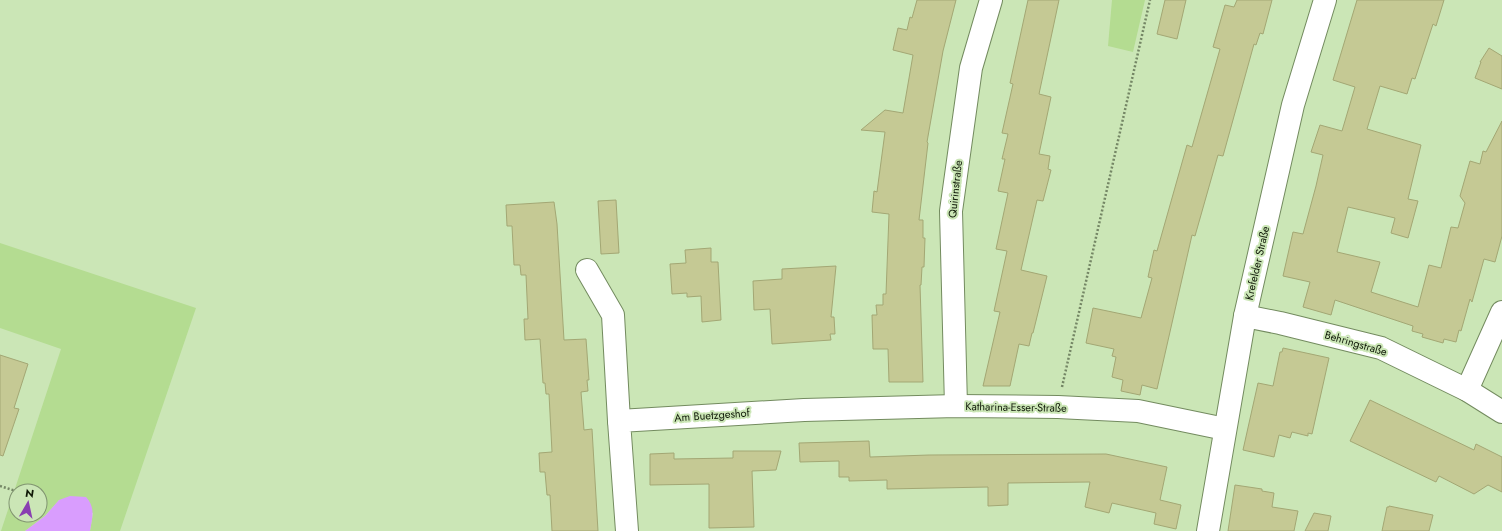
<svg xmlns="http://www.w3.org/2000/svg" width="1502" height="531" viewBox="0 0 1502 531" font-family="Jost,sans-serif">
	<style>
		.green { fill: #b4dc91; fill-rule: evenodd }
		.water { fill: #d99dfe }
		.building { fill: #c5c994; stroke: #a3a774 }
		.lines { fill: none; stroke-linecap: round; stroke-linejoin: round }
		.minor-casing { stroke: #738b5f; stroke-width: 24 }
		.path { stroke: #748665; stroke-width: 2.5; stroke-dasharray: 2 2; stroke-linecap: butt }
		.minor { stroke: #fff; stroke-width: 22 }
		.labels { text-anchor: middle; stroke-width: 4; stroke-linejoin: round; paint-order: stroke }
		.street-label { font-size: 11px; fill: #0f1807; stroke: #cbe6b6 }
	</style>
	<rect width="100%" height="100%" fill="#cbe6b6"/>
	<g class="green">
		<polygon points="1112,0 1145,0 1133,52 1108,46"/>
		<path d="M 0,243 L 196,308 L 120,531 L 90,531 L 93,513 L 59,500 L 45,516 L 25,531 L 1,531 L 61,349 L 0,328 ZM 16,491 L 40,491 L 40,515 L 16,515 Z"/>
	</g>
	<path class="water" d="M 70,496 L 86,497 C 96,508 92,518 90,531 L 25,531 L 45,516 L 59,500 Z"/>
	<g class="building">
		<polygon points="917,0 956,0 943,51 927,142 928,143 919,220 923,220 923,238 925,238 924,267 922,267 921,285 920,285 923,382 889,382 888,349 873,349 872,315 877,315 876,305 883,305 883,294 886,294 889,214 872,212 874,191 877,192 885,132 861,130 885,110 903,113 913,55 893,50 898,28 907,30 910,17 912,18"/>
		<polygon points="1028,0 1059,0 1039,94 1051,97 1039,154 1050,156 1048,169 1051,170 1043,201 1037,200 1021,270 1047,276 1033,333 1032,333 1029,346 1019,344 1010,386 983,386 1000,312 994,311 1007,251 996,249 1008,193 998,191 1005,159 1002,159 1008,134 1002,133 1013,84 1010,83"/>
		<polygon points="1165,0 1186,0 1177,39 1157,34"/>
		<polygon points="1237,0 1272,0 1263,34 1260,33 1256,45 1254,44 1223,156 1218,155 1195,236 1192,235 1157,389 1142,385 1140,395 1121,391 1123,380 1112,377 1116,357 1112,356 1114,349 1086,343 1093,308 1141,318 1152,278 1148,277 1154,250 1157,251 1187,145 1192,147 1220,49 1213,47 1225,5 1234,7"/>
		<polygon points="1357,0 1444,0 1436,26 1433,24 1415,79 1412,78 1407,94 1380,86 1367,129 1421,145 1408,199 1418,201 1408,238 1391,233 1395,218 1348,207 1337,252 1380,262 1371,292 1418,307 1429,265 1441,268 1451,227 1458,228 1465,203 1460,196 1470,161 1480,164 1483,151 1486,152 1502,121 1502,236 1495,262 1484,259 1472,302 1470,299 1461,331 1459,330 1456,342 1444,339 1443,343 1422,337 1423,334 1412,331 1413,326 1335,300 1331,315 1303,307 1310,282 1283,276 1293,232 1303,234 1316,186 1323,155 1311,152 1320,125 1342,131 1355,87 1333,80"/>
		<polygon points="1489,48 1502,56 1502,89 1475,78 1481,62 1480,62"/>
		<polygon points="616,200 619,253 601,254 598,201"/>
		<polygon points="554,202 557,224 564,340 586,339 589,380 587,380 588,391 581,392 584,430 592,429 598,531 552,531 550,495 547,495 545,472 540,472 539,453 552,452 549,394 546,394 545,383 543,383 540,339 525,340 524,319 528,319 526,275 521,275 520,265 514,265 512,226 507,226 506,205"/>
		<polygon points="711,248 711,262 718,262 721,320 702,322 701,296 687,297 687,293 672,294 670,264 686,263 685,250"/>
		<polygon points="836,266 831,317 834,317 835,334 830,334 831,340 772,344 770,309 754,310 753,281 782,279 782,269"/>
		<polygon points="1283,348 1329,358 1312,434 1308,433 1308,436 1292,432 1290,438 1279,435 1274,457 1243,450 1258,383 1273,386 1280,352 1282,352"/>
		<polygon points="0,355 28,364 14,408 19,409 3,456 0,455"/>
		<polygon points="1370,400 1474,450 1476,444 1502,457 1502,492 1488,485 1474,494 1439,476 1436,482 1350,441"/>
		<polygon points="869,441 870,457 929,455 1106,454 1167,467 1160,500 1181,505 1176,529 1154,524 1156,513 1112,503 1109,513 1085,507 1090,482 1008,483 1008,505 988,506 988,487 887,489 887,480 849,481 849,477 839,477 839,461 800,462 799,443"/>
		<polygon points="733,451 781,451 776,470 752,471 754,527 709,528 709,484 650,485 650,454 674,453 674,459 733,458"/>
		<polygon points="1235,485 1262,489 1262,491 1274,493 1272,507 1298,511 1294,531 1228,531"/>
		<polygon points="1389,506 1433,515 1429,531 1382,531 1387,507 1389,507"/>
		<polygon points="1314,513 1331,516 1328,531 1305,531"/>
	</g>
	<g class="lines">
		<defs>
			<g id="minor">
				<polyline points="587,270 613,315 619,421"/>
				<polyline points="1245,316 1280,323 1381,348 1467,390 1502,412"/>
				<polyline points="1467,390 1502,312"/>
				<polyline points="956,406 951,211 971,68 991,0"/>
				<polyline points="627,531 619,421 804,410 956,406 1058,407 1138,411 1225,429"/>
				<polyline points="1208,531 1245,316 1293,105 1325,0"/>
			</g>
		</defs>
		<use href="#minor" class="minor-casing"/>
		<g class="path">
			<polyline points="1062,387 1150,0"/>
			<polyline points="0,486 16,491"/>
			<polyline points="40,499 43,500"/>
		</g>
		<use href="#minor" class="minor"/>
	</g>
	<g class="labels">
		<g class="street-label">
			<text transform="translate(955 189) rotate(-84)" y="4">Quirinstraße</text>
			<text transform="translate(1257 263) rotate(-77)" y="4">Krefelder Straße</text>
			<text transform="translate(1356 343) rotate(16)" y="4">Behringstraße</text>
			<text transform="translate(1016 407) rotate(1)" y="4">Katharina-Esser-Straße</text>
			<text transform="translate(712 415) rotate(-4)" y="4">Am Buetzgeshof</text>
		</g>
	</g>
	<g transform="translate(28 503) rotate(9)"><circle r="19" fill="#cbe6b6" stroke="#809470"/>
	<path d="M0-3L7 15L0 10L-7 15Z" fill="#893fb1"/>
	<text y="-6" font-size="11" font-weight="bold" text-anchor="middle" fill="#0f1807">N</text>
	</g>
</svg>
